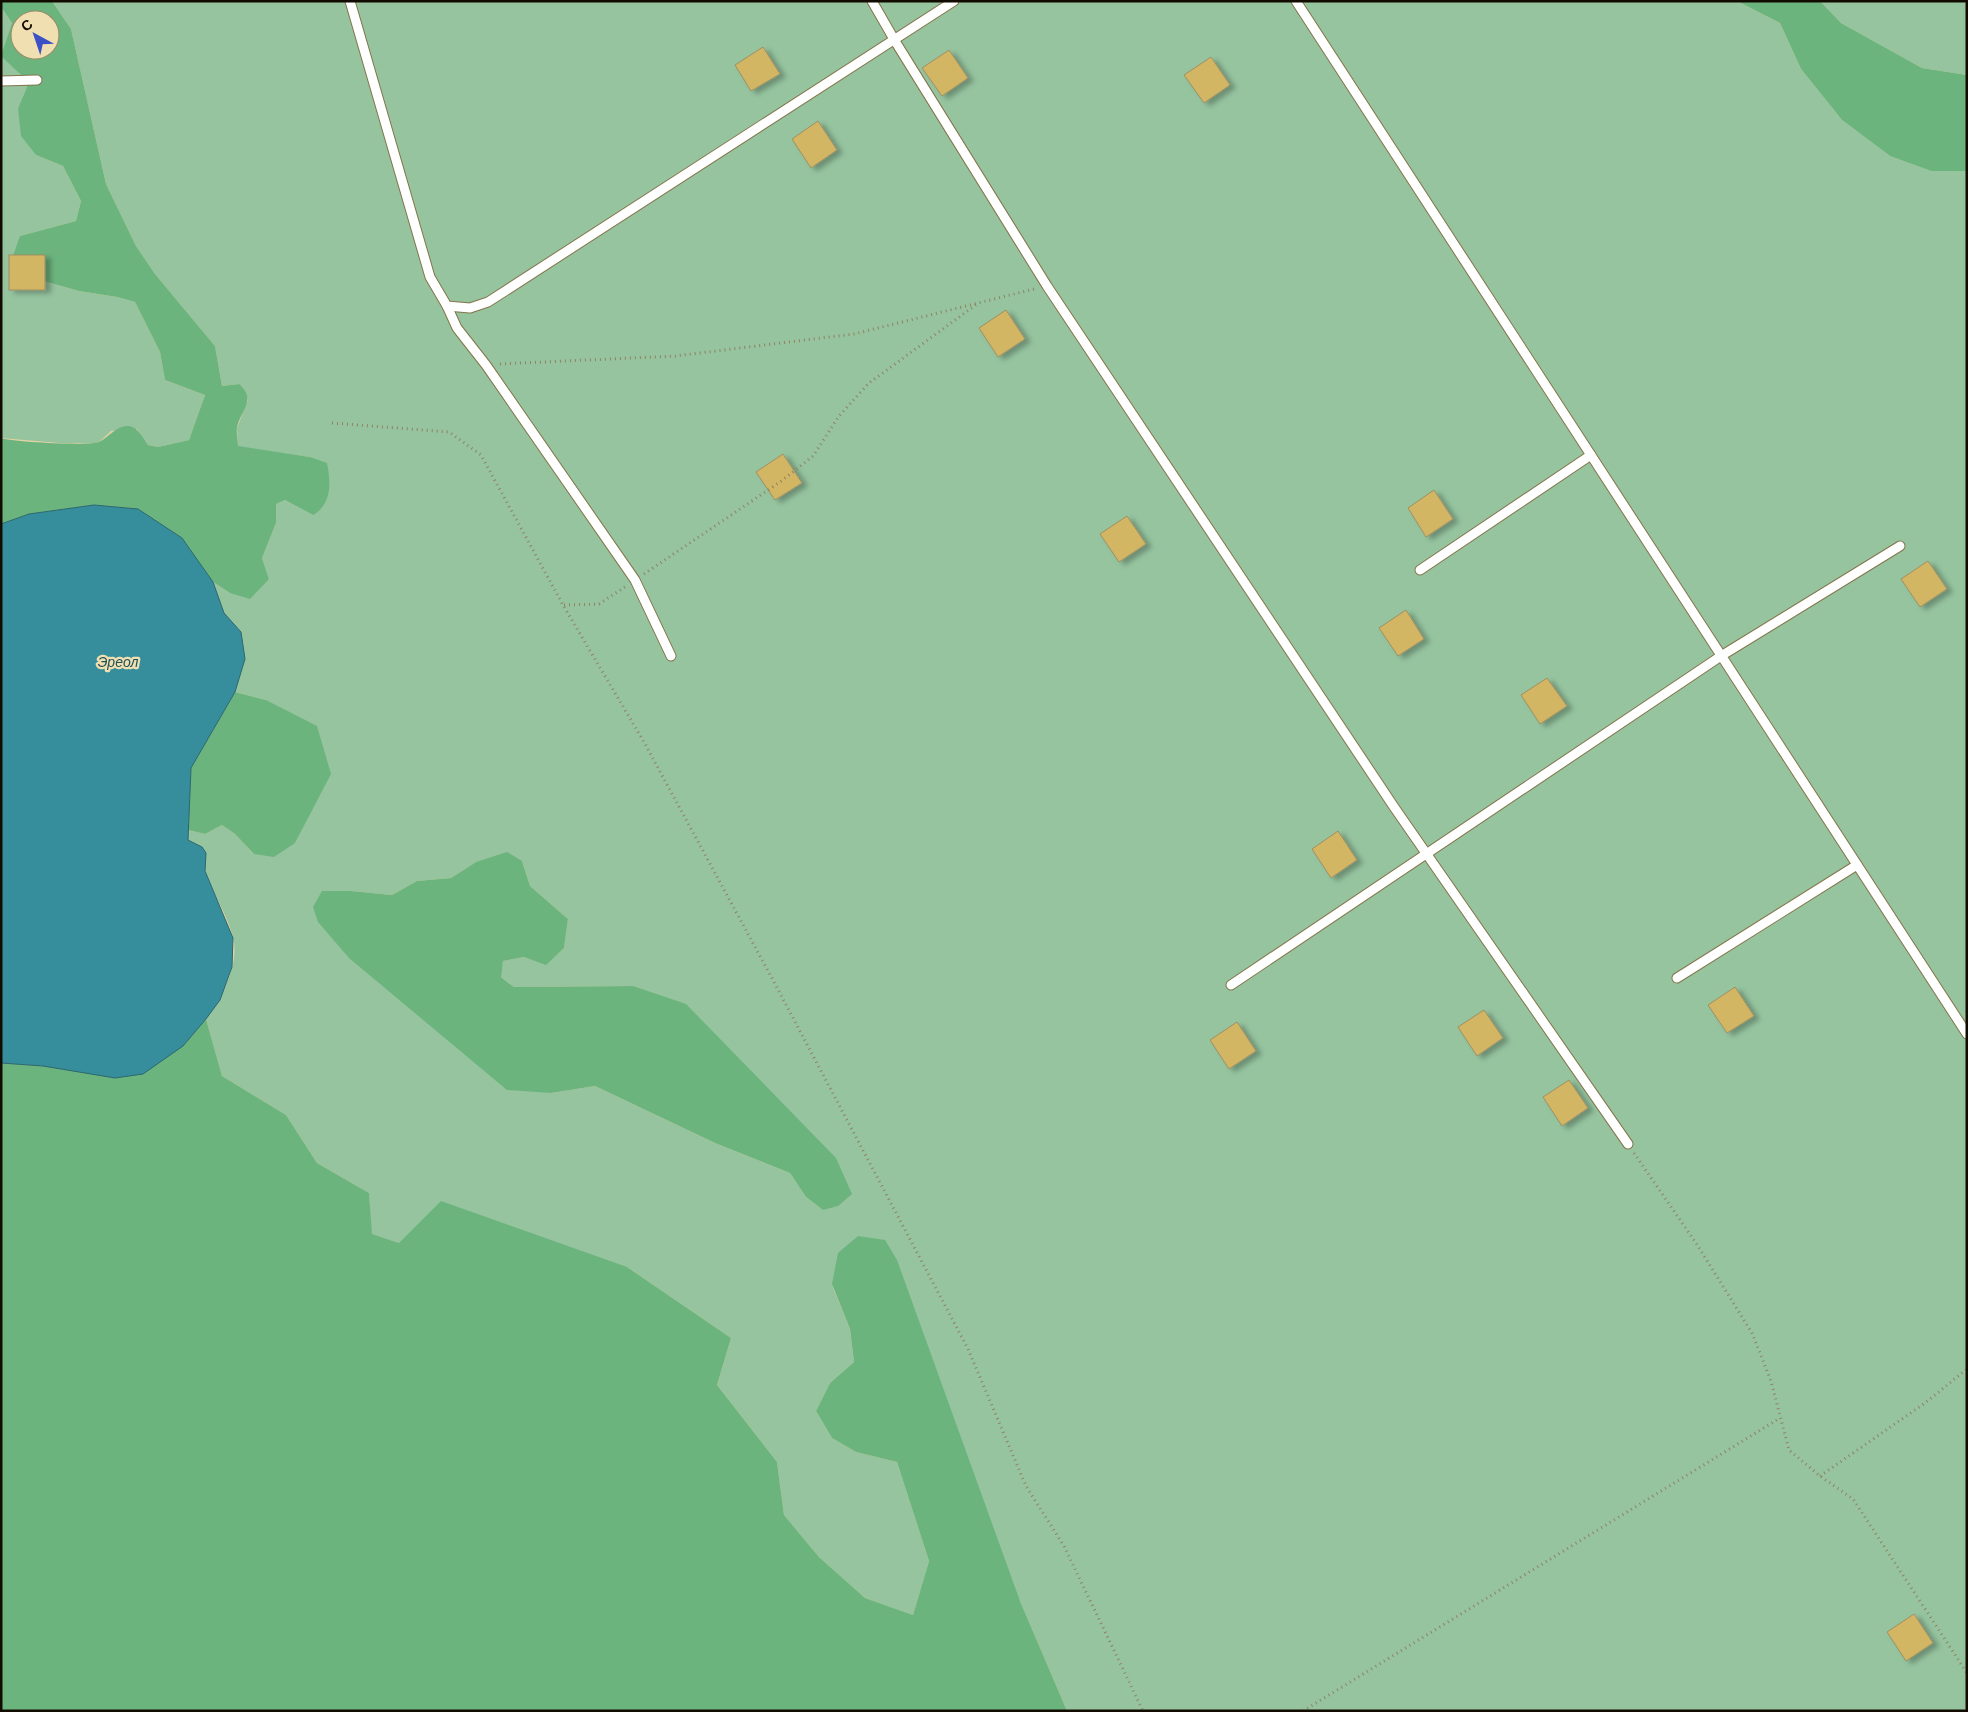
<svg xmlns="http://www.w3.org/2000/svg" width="1968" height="1712" viewBox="0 0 1968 1712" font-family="'DM Sans',sans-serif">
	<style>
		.green { fill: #95c49f; fill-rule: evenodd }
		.forest { fill: #6cb47e; fill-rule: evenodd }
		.water { fill: #368e9d; stroke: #2b676e }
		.building { fill: #d2b664; stroke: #9f8f63; filter: url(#shadow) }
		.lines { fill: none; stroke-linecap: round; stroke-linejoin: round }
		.service-casing { stroke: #84754a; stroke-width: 11 }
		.path { stroke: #8f8362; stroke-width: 3; stroke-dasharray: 1 4; stroke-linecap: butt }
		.service { stroke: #fff; stroke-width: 9 }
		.labels { text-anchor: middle; stroke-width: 4.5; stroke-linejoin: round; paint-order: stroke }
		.water-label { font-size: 14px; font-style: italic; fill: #1f5159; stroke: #f0e0b1 }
	</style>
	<defs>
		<filter id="shadow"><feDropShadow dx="5.5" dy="3" stdDeviation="2.5" flood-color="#0004"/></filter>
	</defs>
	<rect width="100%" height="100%" fill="#e3d3a4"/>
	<g class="green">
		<path d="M 52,1 L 1737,1 L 1780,23 L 1801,69 L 1842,120 L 1890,156 L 1931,171 L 1967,171 L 1967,1711 L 1067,1711 L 1020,1601 L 832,1285 L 850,1329 L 854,1362 L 830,1383 L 816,1411 L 832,1438 L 856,1452 L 897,1462 L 929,1561 L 913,1615 L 865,1598 L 819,1557 L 784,1515 L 777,1462 L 717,1385 L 731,1338 L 627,1267 L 399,1243 L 371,1234 L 369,1193 L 317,1163 L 286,1115 L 222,1076 L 206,1019 C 222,997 240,964 233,937 C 227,914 213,894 206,873 C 199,852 216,853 188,840 L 188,830 L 205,834 L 222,825 L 235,834 L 254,854 L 295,843 L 308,817 L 266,700 L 235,692 L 245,659 L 241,632 L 224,613 L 213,582 L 230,593 L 269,579 L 262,558 L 276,523 L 276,504 L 285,500 L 313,515 L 310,457 L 238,447 L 237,428 L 248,400 L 239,384 L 222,386 L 215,346 L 155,274 L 136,246 L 106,184 L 71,29 ZM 522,861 L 530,886 L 568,919 L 564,948 L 546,964 L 524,957 L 503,961 L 500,976 L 514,987 L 633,986 L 823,1210 L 806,1197 L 790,1173 L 715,1143 L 595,1086 L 551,1093 L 351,891 L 392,895 L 417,881 L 451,878 L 476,862 Z"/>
		<polygon points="1820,1 1967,1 1967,75 1922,68 1841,23"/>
		<polygon points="1,7 12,23 2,56 21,75 27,87 18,108 36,155 63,166 81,201 76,221 20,236 36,279 79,291 117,297 135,302 160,352 165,380 205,395 189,440 158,447 148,445 137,429 111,431 98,443 60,443 1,438"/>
	</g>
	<g class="forest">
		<path d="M 1,1 L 52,1 L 71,29 L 106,184 L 136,246 L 155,274 L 215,346 L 222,386 L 239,384 C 257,400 241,410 237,427 C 236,433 238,440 238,446 L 310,457 L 327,463 C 331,483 332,504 313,515 L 285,500 L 276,504 L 276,523 L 262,558 L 269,579 L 250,599 L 230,593 L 213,582 L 182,538 L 138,509 L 94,505 L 29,514 L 1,524 L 1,438 C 10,442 91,446 99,442 C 109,437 117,425 129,426 C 139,428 143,438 148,445 L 158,447 L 189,440 L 205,395 L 165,380 L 160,352 L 135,302 L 117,297 L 79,291 L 36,279 L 13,256 L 20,236 L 76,221 L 81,201 L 63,166 L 36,155 L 21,136 L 18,108 L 27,87 L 21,75 L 1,56 L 12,23 L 1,7 ZM 20,20 L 50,20 L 50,50 L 20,50 Z"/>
		<polygon points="1737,1 1820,1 1841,23 1922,68 1967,75 1967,171 1931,171 1890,156 1842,120 1801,69 1780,23"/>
		<polygon points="235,692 266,700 317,726 331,774 295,843 274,857 254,854 235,834 222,825 205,834 188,830 191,768"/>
		<polygon points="507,852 522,861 530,886 568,919 564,948 546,965 524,957 503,961 501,977 514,987 633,986 686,1004 836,1158 852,1194 838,1206 823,1210 806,1197 790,1173 715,1143 595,1086 551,1093 507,1090 349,958 318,922 313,907 322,891 351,891 392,895 417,881 451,878 476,862"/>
		<polygon points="206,1019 222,1076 286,1115 317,1163 369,1193 372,1234 399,1243 441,1201 627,1267 731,1338 717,1385 777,1462 784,1515 819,1557 865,1598 913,1615 929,1561 897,1462 856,1452 832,1438 816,1411 830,1383 854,1362 850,1329 832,1284 838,1253 858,1236 885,1240 897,1260 1020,1601 1067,1711 1,1711 1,1063 43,1066 183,1046"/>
	</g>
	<polygon class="water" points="94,505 138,509 182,538 213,582 224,613 241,632 245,659 235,692 191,768 188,840 202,847 206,853 205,871 233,938 232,967 220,1000 206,1019 183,1046 143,1074 115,1078 43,1066 1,1063 1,524 29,514"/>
	<g class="building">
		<polygon points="763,47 780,74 751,91 735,65"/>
		<polygon points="949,50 968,78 942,96 922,68"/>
		<polygon points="1211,57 1230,85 1204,103 1184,75"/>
		<polygon points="818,121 837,150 811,168 792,139"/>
		<rect x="9" y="255" width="36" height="35"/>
		<polygon points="1006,310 1025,339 998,357 979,328"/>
		<polygon points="783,454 802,483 775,500 756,472"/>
		<polygon points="1434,490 1453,519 1426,537 1408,508"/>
		<polygon points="1127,516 1146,544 1119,562 1100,534"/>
		<polygon points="1928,561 1947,589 1920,607 1901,579"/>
		<polygon points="1406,610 1424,639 1398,656 1379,628"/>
		<polygon points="1547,678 1567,706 1540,724 1521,695"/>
		<polygon points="1338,831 1357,860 1331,878 1312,849"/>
		<polygon points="1735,987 1754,1016 1727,1033 1708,1005"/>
		<polygon points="1484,1010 1503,1038 1477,1056 1458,1027"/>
		<polygon points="1237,1022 1256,1051 1229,1069 1210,1040"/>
		<polygon points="1569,1080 1588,1108 1562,1126 1543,1097"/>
		<polygon points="1914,1614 1933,1643 1906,1661 1887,1632"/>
	</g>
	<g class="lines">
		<defs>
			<g id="service">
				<polyline points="350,1 430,277 447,306 470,308 488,302 954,1"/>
				<polyline points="872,1 895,41 1047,286 1394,807 1628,1144"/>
				<polyline points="1296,1 1967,1034"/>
				<polyline points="1,81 37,80"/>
				<polyline points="447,306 457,328 486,365 635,580 671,656"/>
				<polyline points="1420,570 1591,455"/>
				<polyline points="1677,978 1857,865"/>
				<polyline points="1231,985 1721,656 1900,546"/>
			</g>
		</defs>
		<use href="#service" class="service-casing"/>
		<g class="path">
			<polyline points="500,364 675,356 854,334 1034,289"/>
			<polyline points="332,423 449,432 481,455 563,605 644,742 774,982 968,1349 1026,1486 1064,1546 1143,1711"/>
			<polyline points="644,574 780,482 813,456 839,416 869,383 977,304"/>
			<polyline points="564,605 599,604 625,587"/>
			<polyline points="1634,1153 1698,1246 1752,1333 1771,1381 1789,1450 1820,1476 1853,1499 1967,1673"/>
			<polyline points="1820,1476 1925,1403 1967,1369"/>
			<polyline points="1303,1711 1780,1418"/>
		</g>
		<use href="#service" class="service"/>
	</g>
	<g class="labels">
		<g class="water-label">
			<text x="118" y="667">Эреол</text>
		</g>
	</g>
	<rect width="1968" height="1712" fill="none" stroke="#120c00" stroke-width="5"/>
	<g transform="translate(35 35) rotate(320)"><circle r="24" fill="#f0e0b1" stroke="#978b6a"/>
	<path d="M0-4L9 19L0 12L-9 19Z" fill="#3d51c4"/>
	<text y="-8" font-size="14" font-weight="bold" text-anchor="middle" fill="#120c00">С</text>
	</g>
</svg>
